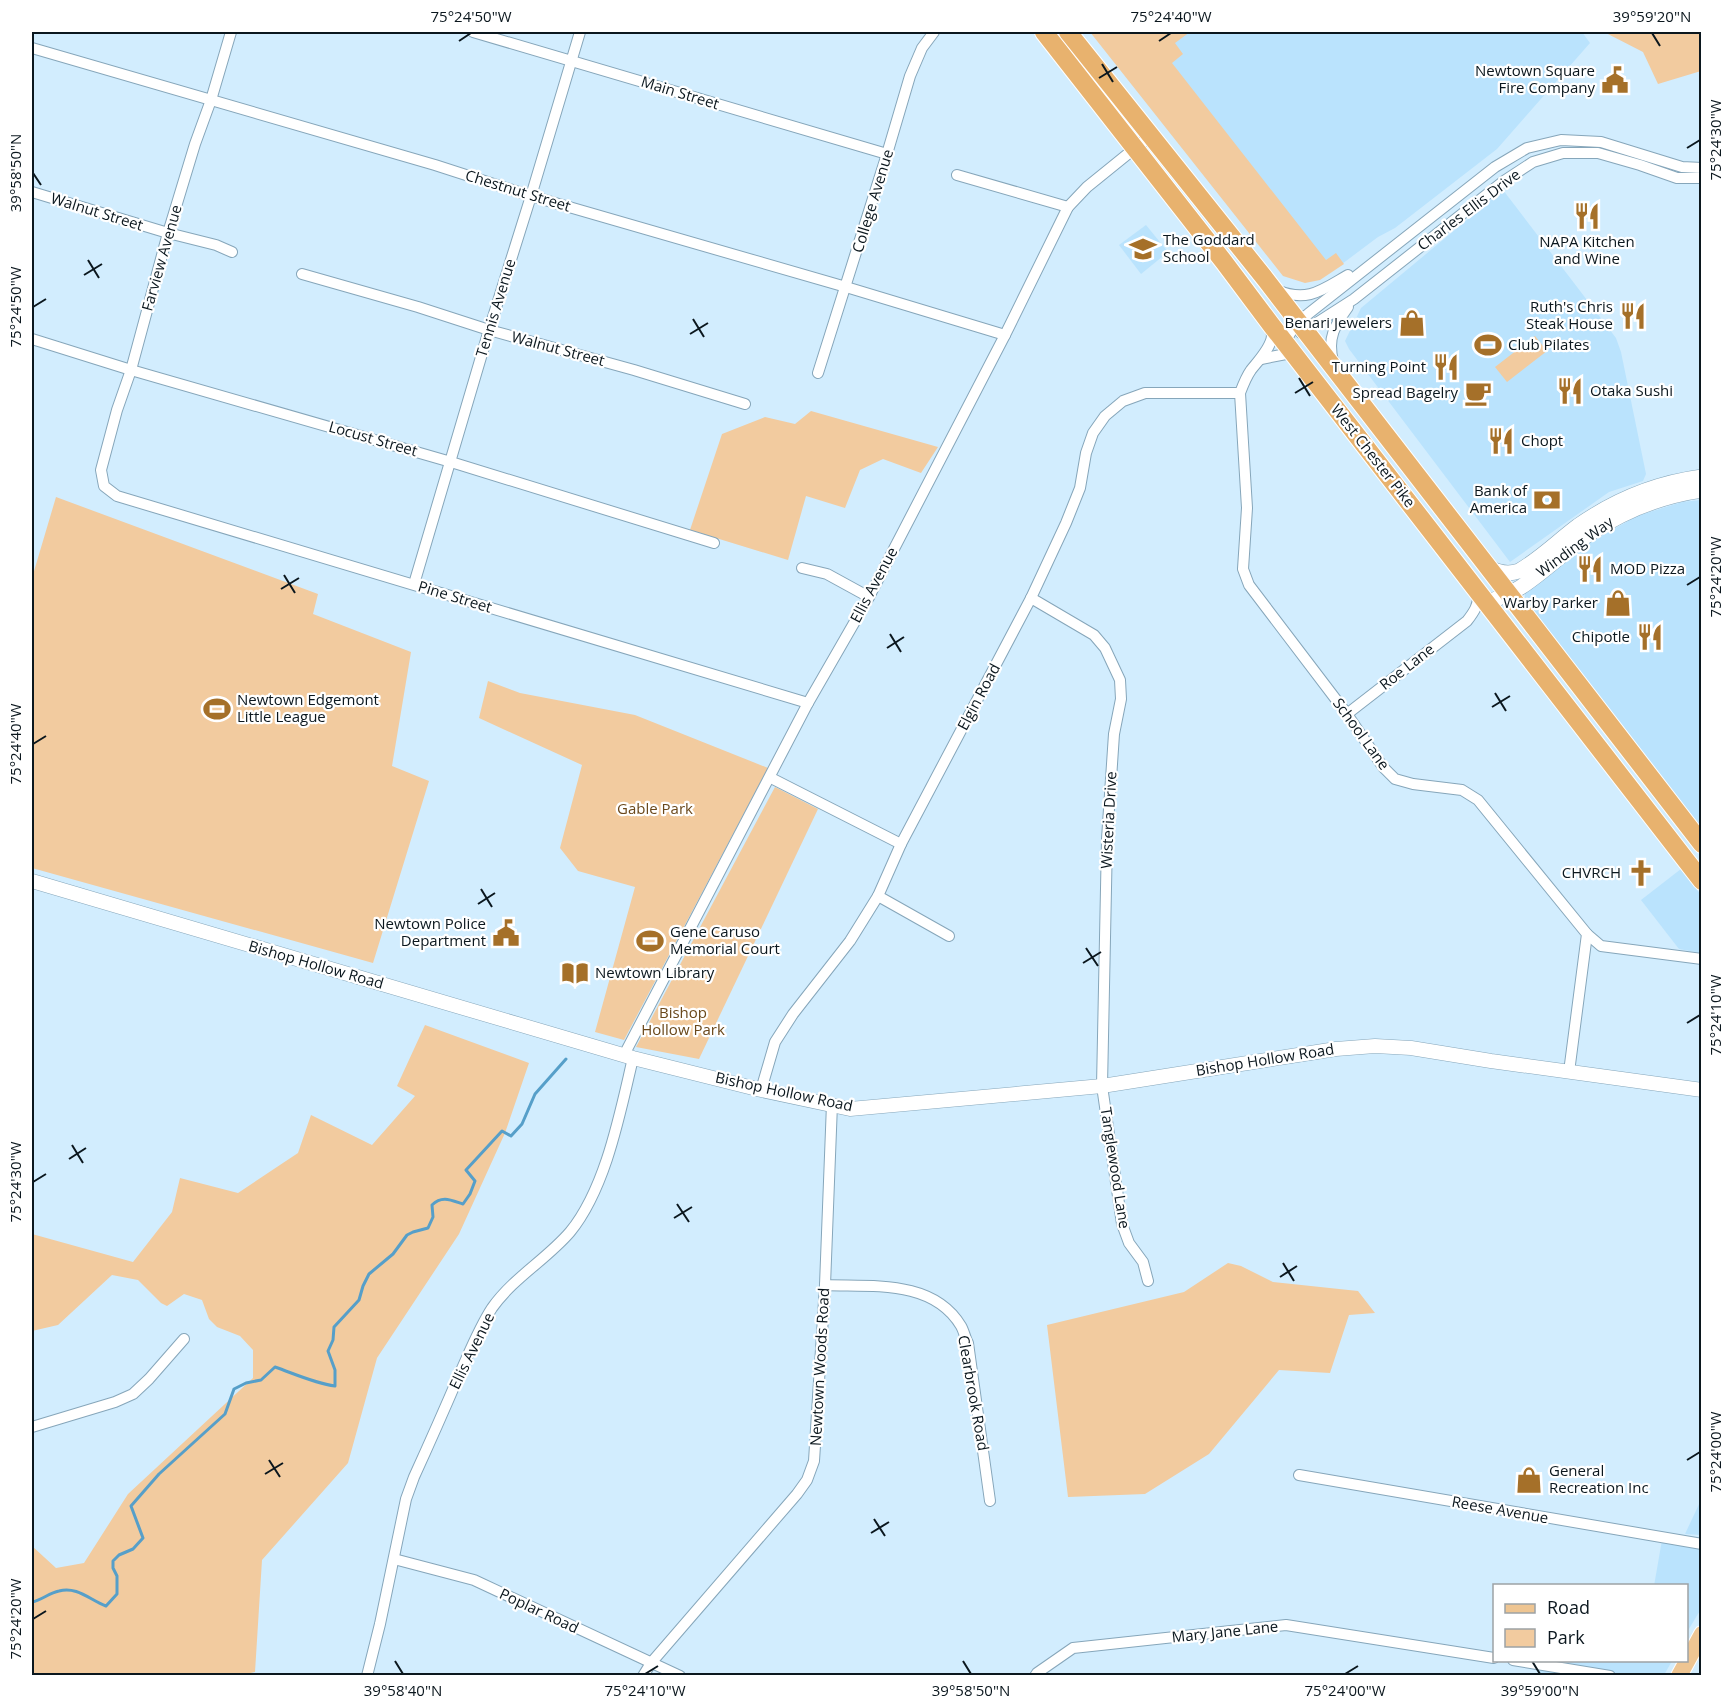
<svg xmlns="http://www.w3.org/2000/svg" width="1733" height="1707" viewBox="0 0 1733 1707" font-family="'Open Sans',sans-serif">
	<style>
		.built { fill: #bae3fd }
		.green { fill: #f2cb9f }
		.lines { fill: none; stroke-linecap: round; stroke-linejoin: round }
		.stream { stroke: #569fc9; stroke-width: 3 }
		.minor-casing { stroke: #86a6ba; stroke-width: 12 }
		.tertiary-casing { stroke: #86a6ba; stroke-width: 15 }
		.secondary-casing { stroke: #86a6ba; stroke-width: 16 }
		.primary-casing { stroke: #fff; stroke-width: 18 }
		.trunk-casing { stroke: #fff; stroke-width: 20 }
		.minor { stroke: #fff; stroke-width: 10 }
		.tertiary { stroke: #fff; stroke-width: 14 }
		.secondary { stroke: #fff; stroke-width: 15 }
		.primary { stroke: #eec592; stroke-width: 16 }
		.trunk { stroke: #e8b26e; stroke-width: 18 }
		.ticks { fill: none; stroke: #0b171e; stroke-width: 2 }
		.labels { text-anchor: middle; stroke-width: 4.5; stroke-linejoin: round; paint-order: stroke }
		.poi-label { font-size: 15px; fill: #0b171e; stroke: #fff; text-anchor: end }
		.street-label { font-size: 15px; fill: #0b171e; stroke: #fff }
		.park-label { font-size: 15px; fill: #6a481b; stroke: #fff }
		.neatline { fill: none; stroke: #0b171e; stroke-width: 2 }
		.ticks-label { font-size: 15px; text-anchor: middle; fill: #0b171e }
	</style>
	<rect width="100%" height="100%" fill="#d2edfe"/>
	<g class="built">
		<polygon points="1170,32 1582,32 1590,43 1497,149 1395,228 1378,237 1330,273 1153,45"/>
		<polygon points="1503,190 1616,338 1621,352 1646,474 1643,481 1609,492 1510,562 1349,349 1345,341 1361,308"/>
		<polygon points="1146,225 1168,252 1141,274 1119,245"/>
		<polygon points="1701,500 1701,829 1525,602 1525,593 1591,542 1637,516 1682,502"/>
		<polygon points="1681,869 1701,895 1701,953 1679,949 1641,900"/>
		<polygon points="1701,1500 1701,1535 1685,1534"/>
		<polygon points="1662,1540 1701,1547 1701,1609 1687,1632 1686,1586 1654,1586"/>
		<polygon points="1540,1661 1672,1661 1664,1675 1537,1676"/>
	</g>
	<g class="green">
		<polygon points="1090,32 1190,32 1175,43 1183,54 1172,63 1326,260 1336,253 1344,264 1320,280 1305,283 1283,276"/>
		<polygon points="1604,32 1701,32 1701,71 1658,84 1643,52"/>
		<polygon points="1535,336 1547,351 1507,382 1495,367"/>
		<polygon points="811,411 938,447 921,473 883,459 860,470 845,508 806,496 788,560 690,530 722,434 765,417 795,424"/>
		<polygon points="56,497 318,594 313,614 411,652 392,766 429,781 373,963 32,868 32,578"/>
		<polygon points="488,681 520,693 635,715 768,768 624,1040 595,1032 635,887 578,871 560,848 582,765 479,718"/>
		<polygon points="775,787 818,809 699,1059 636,1047"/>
		<polygon points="425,1025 529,1063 505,1133 459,1234 377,1358 348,1463 262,1560 255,1672 238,1676 32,1675 32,1546 56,1568 84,1563 128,1494 253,1378 253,1350 240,1336 217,1327 209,1319 202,1300 184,1294 167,1306 161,1303 138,1280 112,1275 58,1325 32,1331 32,1234 133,1262 172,1212 180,1178 238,1193 298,1153 311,1115 372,1145 415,1096 397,1086"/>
		<polygon points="1228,1263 1241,1266 1273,1282 1358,1291 1375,1313 1349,1315 1330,1373 1279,1370 1209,1454 1145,1494 1068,1497 1047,1325 1184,1292"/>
	</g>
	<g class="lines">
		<path class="stream" d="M 32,1602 C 42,1600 49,1593 59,1591 C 77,1586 90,1600 106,1606 L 117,1594 L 117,1576 L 113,1568 L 113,1561 L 119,1555 L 133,1549 L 143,1538 L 131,1506 L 159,1474 L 225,1414 L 234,1389 L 246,1383 L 261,1380 L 275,1367 C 295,1374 314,1383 335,1386 L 335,1370 L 328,1351 L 333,1340 L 334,1327 L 359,1300 L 363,1286 L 369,1274 L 393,1254 L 407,1235 L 413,1232 L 428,1228 L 433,1217 L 432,1205 C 442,1195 451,1200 463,1204 L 470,1194 L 475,1181 L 466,1170 L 502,1131 L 511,1136 L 522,1124 L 535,1094 L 566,1059"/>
		<defs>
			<g id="minor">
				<polyline points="231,32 211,100 195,144 168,233 131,370 117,410 101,470 104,486 117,496 808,703"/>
				<polyline points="473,32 887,154"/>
				<polyline points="32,48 435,165 531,196 846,287 1005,335"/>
				<polyline points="957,175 1068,207"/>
				<polyline points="32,192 168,233 216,245 232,252"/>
				<polyline points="302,274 418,307 489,330 634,370 745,404"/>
				<path d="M 1277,290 C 1307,303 1322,290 1348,275"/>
				<path d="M 1270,326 C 1271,330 1272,333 1272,336 C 1271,348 1258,361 1251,370 C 1246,377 1243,385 1240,393 L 1247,508 L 1243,569 L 1249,585 L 1347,714 L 1383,767 L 1395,779 L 1413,784 L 1462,790 L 1478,800 L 1587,934 L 1569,1072"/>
				<polyline points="1301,333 1354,299 1504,181 1533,162 1563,153 1598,153 1640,165 1677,178 1702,178"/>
				<polyline points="32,339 131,370 451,462 714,543"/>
				<polyline points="1285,342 1297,322 1308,314 1495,167 1527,148 1561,140 1601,142 1682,167 1702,168"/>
				<polyline points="1261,359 1286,354 1295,355"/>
				<path d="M 1333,361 C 1327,338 1335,325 1348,307"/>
				<polyline points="818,373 887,154 910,76 922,48 934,32"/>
				<polyline points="802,568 827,574 869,597"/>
				<polyline points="414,584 489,330 531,196 580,32"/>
				<polyline points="1031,598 1094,635 1105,648 1120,680 1121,699 1114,734 1107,839 1102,1086 1122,1224 1129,1243 1143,1262 1148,1281"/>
				<path d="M 1347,714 L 1467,621 C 1474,612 1479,605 1478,593"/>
				<polyline points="771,778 901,844"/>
				<polyline points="878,896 949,936"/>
				<polyline points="1587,934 1601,946 1702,959"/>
				<polyline points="624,1055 808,703 869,597 1005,335 1068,207 1087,187 1150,136"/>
				<polyline points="761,1090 775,1042 793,1014 850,941 878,896 901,844 1031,598 1066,523 1080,488 1086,453 1093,433 1105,416 1123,401 1145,393 1240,393"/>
				<path d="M 825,1285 C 871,1287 933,1279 961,1326 C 964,1331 965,1338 968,1343 L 990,1501"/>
				<polyline points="32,1427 115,1402 133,1394 149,1379 184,1339"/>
				<polyline points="1299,1475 1702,1544"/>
				<polyline points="394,1559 474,1580 680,1676"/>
				<polyline points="1513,1660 1610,1676"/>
				<path d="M 367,1676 L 380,1624 L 406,1499 L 414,1477 C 430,1442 445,1408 460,1373 C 470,1351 479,1328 492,1308 C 513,1278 547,1259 570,1232 C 606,1188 620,1113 633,1058"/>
				<polyline points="643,1676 651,1663 797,1494 807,1480 814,1461 825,1285 832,1104"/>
				<polyline points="1035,1676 1037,1673 1073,1648 1286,1625 1494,1658"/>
			</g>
			<polyline id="tertiary" points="32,881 633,1058 761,1090 850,1109 1102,1086 1336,1049 1375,1046 1411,1048 1491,1061 1702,1090"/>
			<g id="secondary">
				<path d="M 1489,568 C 1499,573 1508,575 1519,571 C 1540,559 1558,541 1578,526 C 1615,500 1657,483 1702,477"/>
				<path d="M 1487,603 C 1498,598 1510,594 1521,587 C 1544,572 1564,552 1586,536 C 1621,512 1660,496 1702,490"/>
			</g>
			<polyline id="primary" points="1679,1676 1702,1634"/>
			<g id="trunk">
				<polyline points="1044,32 1224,262 1272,326 1702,881"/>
				<polyline points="1068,32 1266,280 1702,844"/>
			</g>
		</defs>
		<use href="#minor" class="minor-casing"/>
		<use href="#tertiary" class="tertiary-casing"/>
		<use href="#secondary" class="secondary-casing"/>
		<use href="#primary" class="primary-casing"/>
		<use href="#trunk" class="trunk-casing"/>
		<use href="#minor" class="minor"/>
		<use href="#tertiary" class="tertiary"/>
		<use href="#secondary" class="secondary"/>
		<use href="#primary" class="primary"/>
		<use href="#trunk" class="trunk"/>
	</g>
	<path class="ticks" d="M 1652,33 L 1660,46M 459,41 L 471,33M 1159,41 L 1171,33M 1102,64 L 1113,82M 1099,78 L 1117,67M 1687,148 L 1700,140M 33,173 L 41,185M 88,260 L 99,278M 84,275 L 102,264M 33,307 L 46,299M 693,319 L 704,337M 690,334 L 708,323M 1299,378 L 1310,396M 1295,393 L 1313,382M 284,575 L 295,593M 1687,585 L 1700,577M 281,589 L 299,578M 890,634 L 901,652M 887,648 L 904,637M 1495,693 L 1506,711M 1492,707 L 1510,696M 33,744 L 46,736M 481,889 L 492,907M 478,904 L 495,893M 1086,948 L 1098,966M 1083,963 L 1101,952M 1687,1023 L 1700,1015M 72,1145 L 83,1163M 69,1159 L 86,1148M 33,1182 L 46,1174M 677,1204 L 689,1222M 674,1218 L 692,1207M 1283,1263 L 1294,1281M 1280,1277 L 1297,1266M 269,1460 L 280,1477M 1687,1460 L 1700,1452M 265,1474 L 283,1463M 874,1519 L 885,1536M 871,1533 L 889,1522M 33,1619 L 46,1611M 395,1661 L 403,1674M 963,1661 L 971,1674M 1532,1661 L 1540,1674M 645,1674 L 658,1666M 1345,1674 L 1358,1666"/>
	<defs>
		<symbol id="civic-bare" viewBox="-9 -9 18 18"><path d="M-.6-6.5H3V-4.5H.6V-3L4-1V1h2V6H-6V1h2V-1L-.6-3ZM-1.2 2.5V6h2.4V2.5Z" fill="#a57029" stroke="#fff" stroke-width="2.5" paint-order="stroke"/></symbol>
		<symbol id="restaurant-bare" viewBox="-9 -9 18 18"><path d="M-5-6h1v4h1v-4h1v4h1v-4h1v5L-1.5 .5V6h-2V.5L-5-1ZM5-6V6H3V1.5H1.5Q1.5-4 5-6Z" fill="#a57029" stroke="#fff" stroke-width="2.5" paint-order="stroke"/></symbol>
		<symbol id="school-bare" viewBox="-9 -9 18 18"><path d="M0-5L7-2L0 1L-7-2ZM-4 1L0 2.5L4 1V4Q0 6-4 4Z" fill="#a57029" stroke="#fff" stroke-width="2.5" paint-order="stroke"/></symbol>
		<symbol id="shop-bare" viewBox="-9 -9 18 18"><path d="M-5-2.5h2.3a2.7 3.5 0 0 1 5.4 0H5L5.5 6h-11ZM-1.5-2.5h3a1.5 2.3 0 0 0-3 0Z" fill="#a57029" stroke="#fff" stroke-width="2.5" paint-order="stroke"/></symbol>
		<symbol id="stadium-bare" viewBox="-9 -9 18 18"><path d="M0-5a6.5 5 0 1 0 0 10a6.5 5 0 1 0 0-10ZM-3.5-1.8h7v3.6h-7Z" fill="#a57029" stroke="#fff" stroke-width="2.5" paint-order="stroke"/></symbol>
		<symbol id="cafe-bare" viewBox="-9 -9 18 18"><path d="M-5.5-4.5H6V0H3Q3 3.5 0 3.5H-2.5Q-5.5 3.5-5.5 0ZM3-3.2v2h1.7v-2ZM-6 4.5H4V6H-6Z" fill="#a57029" stroke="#fff" stroke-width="2.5" paint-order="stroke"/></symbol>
		<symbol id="bank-bare" viewBox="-9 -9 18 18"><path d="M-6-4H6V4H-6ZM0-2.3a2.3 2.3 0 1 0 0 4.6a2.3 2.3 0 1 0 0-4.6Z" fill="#a57029" stroke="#fff" stroke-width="2.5" paint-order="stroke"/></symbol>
		<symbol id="church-bare" viewBox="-9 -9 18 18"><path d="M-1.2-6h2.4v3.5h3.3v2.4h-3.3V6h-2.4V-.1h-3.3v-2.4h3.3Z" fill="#a57029" stroke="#fff" stroke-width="2.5" paint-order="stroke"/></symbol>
		<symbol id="library-bare" viewBox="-9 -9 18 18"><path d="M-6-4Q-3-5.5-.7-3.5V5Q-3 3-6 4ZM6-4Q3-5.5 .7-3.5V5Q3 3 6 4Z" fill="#a57029" stroke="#fff" stroke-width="2.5" paint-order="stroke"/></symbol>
	</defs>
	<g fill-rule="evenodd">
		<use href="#civic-bare" x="1596" y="61" width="38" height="38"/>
		<use href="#restaurant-bare" x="1568" y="197" width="38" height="38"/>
		<use href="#school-bare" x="1124" y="230" width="38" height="38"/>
		<use href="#restaurant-bare" x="1614" y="297" width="38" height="38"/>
		<use href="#shop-bare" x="1393" y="304" width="38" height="38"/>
		<use href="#stadium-bare" x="1469" y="326" width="38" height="38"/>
		<use href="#restaurant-bare" x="1427" y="348" width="38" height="38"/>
		<use href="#restaurant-bare" x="1551" y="372" width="38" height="38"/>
		<use href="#cafe-bare" x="1459" y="374" width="38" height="38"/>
		<use href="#restaurant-bare" x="1482" y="422" width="38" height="38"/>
		<use href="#bank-bare" x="1528" y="481" width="38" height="38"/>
		<use href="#restaurant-bare" x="1571" y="550" width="38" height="38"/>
		<use href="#shop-bare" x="1599" y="584" width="38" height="38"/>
		<use href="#restaurant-bare" x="1631" y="618" width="38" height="38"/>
		<use href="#stadium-bare" x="198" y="690" width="38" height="38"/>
		<use href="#church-bare" x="1622" y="854" width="38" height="38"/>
		<use href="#civic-bare" x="487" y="914" width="38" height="38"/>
		<use href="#stadium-bare" x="631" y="922" width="38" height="38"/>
		<use href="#library-bare" x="556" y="954" width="38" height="38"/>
		<use href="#shop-bare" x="1510" y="1461" width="38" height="38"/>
	</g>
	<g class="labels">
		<g class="poi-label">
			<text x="1595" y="76">Newtown Square<tspan x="1595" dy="17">Fire Company</tspan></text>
			<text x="1163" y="245" text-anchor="start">The Goddard<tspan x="1163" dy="17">School</tspan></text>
			<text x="1587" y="247" text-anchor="middle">NAPA Kitchen<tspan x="1587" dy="17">and Wine</tspan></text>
			<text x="1613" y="312">Ruth's Chris<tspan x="1613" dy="17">Steak House</tspan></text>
			<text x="1392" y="328">Benari Jewelers</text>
			<text x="1508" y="350" text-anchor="start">Club Pilates</text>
			<text x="1426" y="372">Turning Point</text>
			<text x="1590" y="396" text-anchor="start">Otaka Sushi</text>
			<text x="1458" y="398">Spread Bagelry</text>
			<text x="1521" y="446" text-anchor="start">Chopt</text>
			<text x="1527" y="496">Bank of<tspan x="1527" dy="17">America</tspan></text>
			<text x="1610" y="574" text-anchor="start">MOD Pizza</text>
			<text x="1598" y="608">Warby Parker</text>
			<text x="1630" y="642">Chipotle</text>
			<text x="237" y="705" text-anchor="start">Newtown Edgemont<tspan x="237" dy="17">Little League</tspan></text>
			<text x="1621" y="878">CHVRCH</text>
			<text x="486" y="929">Newtown Police<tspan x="486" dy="17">Department</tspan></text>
			<text x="670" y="937" text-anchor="start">Gene Caruso<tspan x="670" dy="17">Memorial Court</tspan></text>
			<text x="595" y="978" text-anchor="start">Newtown Library</text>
			<text x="1549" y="1476" text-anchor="start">General<tspan x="1549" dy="17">Recreation Inc</tspan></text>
		</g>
		<g class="street-label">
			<text transform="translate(680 93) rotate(17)" y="5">Main Street</text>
			<text transform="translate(518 191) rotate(17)" y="5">Chestnut Street</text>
			<text transform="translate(873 201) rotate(-73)" y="5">College Avenue</text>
			<text transform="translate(1469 210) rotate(-37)" y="5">Charles Ellis Drive</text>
			<text transform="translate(97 212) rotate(17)" y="5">Walnut Street</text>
			<text transform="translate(162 258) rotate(-74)" y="5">Farview Avenue</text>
			<text transform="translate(496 308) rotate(-73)" y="5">Tennis Avenue</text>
			<text transform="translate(558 349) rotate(15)" y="5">Walnut Street</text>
			<text transform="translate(373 439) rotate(16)" y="5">Locust Street</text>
			<text transform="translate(1373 456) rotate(52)" y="5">West Chester Pike</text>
			<text transform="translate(1575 547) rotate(-36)" y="5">Winding Way</text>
			<text transform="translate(874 585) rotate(-62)" y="5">Ellis Avenue</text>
			<text transform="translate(455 597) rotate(17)" y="5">Pine Street</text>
			<text transform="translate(1407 667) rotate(-38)" y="5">Roe Lane</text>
			<text transform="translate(979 697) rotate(-62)" y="5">Elgin Road</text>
			<text transform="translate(1361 734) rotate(54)" y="5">School Lane</text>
			<text transform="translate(1109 820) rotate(-87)" y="5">Wisteria Drive</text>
			<text transform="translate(316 965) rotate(16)" y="5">Bishop Hollow Road</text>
			<text transform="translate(1265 1060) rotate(-9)" y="5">Bishop Hollow Road</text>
			<text transform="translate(784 1092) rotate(12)" y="5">Bishop Hollow Road</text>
			<text transform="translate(1115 1168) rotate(81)" y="5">Tanglewood Lane</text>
			<text transform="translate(472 1351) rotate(-64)" y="5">Ellis Avenue</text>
			<text transform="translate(820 1367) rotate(-87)" y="5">Newtown Woods Road</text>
			<text transform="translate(973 1393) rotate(80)" y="5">Clearbrook Road</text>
			<text transform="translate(1500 1510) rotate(10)" y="5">Reese Avenue</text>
			<text transform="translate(539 1611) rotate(25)" y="5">Poplar Road</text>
			<text transform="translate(1225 1632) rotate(-6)" y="5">Mary Jane Lane</text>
		</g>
		<g class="park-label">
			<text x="655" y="814">Gable Park</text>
			<text x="683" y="1018">Bishop<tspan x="683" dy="17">Hollow Park</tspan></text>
		</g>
	</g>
	<rect width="1733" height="1707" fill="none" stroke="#ffffff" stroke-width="66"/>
	<rect x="1493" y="1584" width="195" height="78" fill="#ffffff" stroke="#9da2a5" stroke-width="1.5"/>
	<rect x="1505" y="1604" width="30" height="9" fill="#eec592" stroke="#9da2a5" stroke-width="1.5"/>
	<text x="1547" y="1614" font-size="18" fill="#0b171e">Road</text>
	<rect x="1505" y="1629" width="30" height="18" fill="#f2cb9f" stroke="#9da2a5" stroke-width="1.5"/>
	<text x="1547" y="1644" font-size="18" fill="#0b171e">Park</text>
	<rect x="33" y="33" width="1667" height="1641" class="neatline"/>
	<g class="ticks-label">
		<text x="471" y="22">75°24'50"W</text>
		<text x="1171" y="22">75°24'40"W</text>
		<text x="1652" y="22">39°59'20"N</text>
		<text transform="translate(1716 140) rotate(-90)" y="5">75°24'30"W</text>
		<text transform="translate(16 173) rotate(-90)" y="5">39°58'50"N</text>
		<text transform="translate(16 307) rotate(-90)" y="5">75°24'50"W</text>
		<text transform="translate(1716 577) rotate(-90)" y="5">75°24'20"W</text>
		<text transform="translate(16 744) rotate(-90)" y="5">75°24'40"W</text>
		<text transform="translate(1716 1015) rotate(-90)" y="5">75°24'10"W</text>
		<text transform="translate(16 1182) rotate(-90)" y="5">75°24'30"W</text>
		<text transform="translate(1716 1452) rotate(-90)" y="5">75°24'00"W</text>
		<text transform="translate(16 1619) rotate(-90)" y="5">75°24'20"W</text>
		<text x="403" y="1696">39°58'40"N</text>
		<text x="645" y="1696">75°24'10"W</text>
		<text x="971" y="1696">39°58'50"N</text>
		<text x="1345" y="1696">75°24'00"W</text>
		<text x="1540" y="1696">39°59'00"N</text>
	</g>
</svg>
